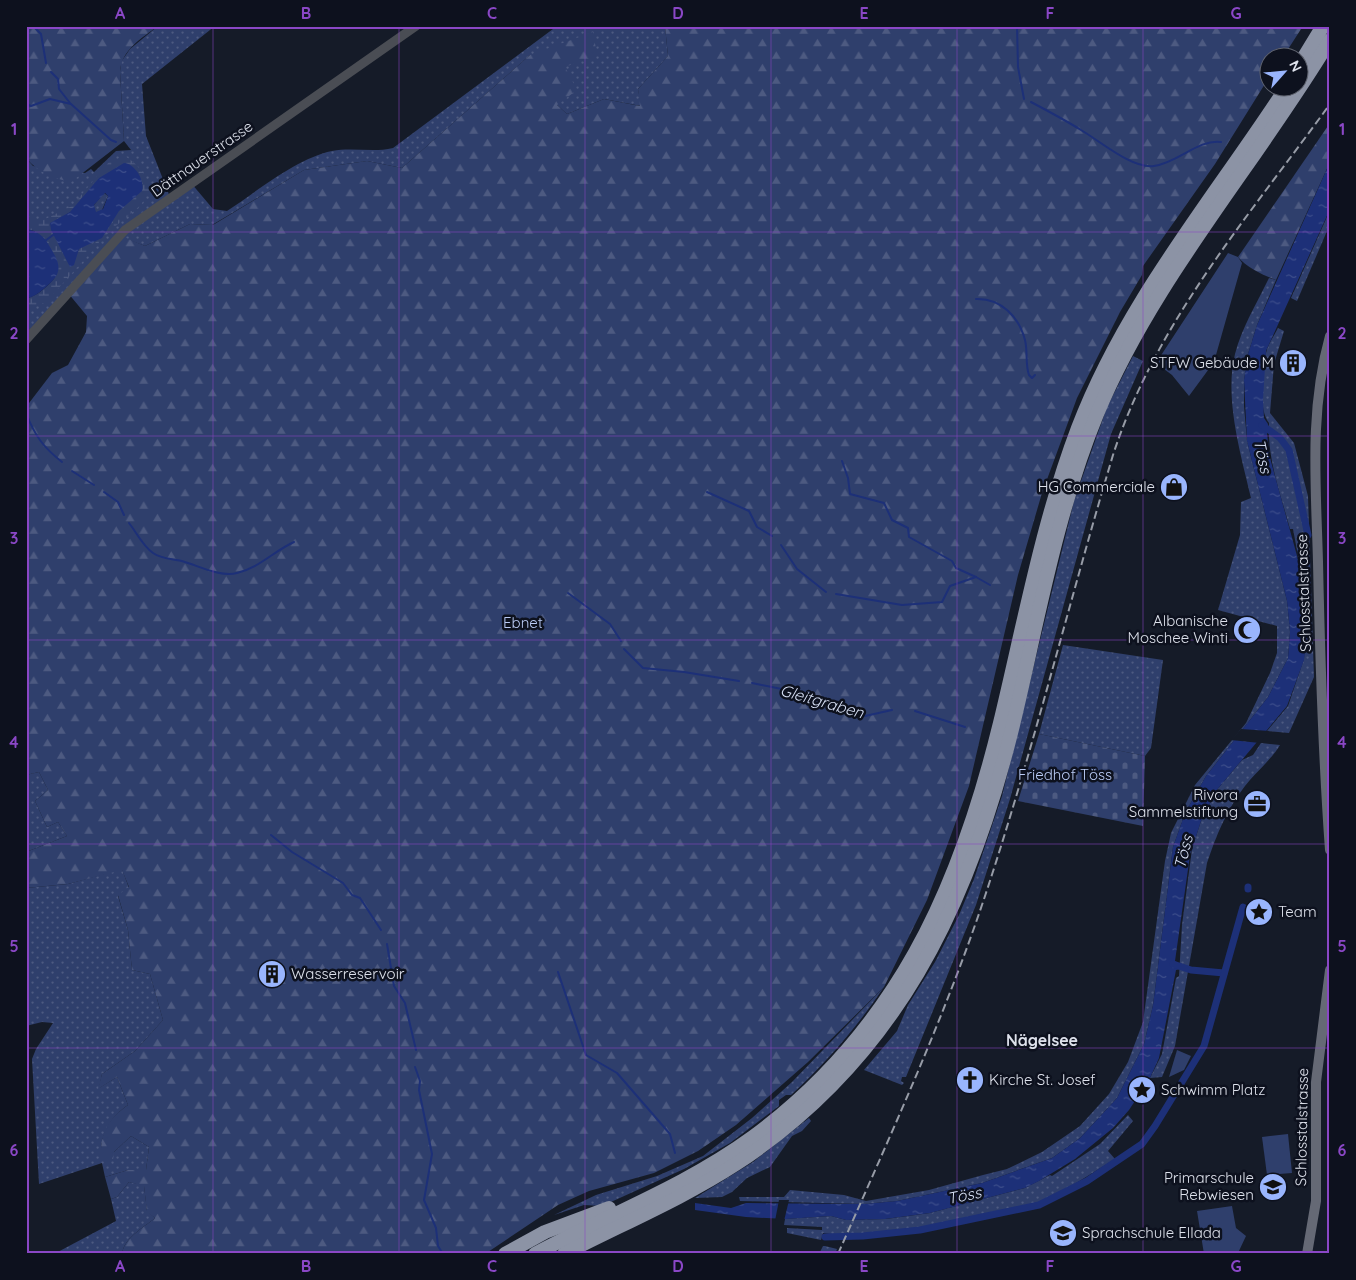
<svg xmlns="http://www.w3.org/2000/svg" width="1356" height="1280" viewBox="0 0 1356 1280" font-family="Quicksand,sans-serif">
	<style>
		.grass { fill: url(#grass-dots); fill-rule: evenodd }
		.forest { fill: url(#forest-firs) }
		.wetland { fill: url(#wetland-marsh); fill-rule: evenodd }
		.cemetery { fill: url(#cemetery-stones) }
		.park { fill: #2f3f6c }
		.water { fill: url(#water-ripples); fill-rule: evenodd }
		.pier { fill: #151b28 }
		.lines { fill: none; stroke-linecap: round; stroke-linejoin: round }
		.stream { stroke: #1d3078; stroke-width: 2 }
		.canal { stroke: #1d3078; stroke-width: 7 }
		.tertiary { stroke: #4a4d54; stroke-width: 9 }
		.secondary { stroke: #656975; stroke-width: 10 }
		.motorway { stroke: #8c93a5; stroke-width: 14 }
		.rail { stroke: #979ca7; stroke-width: 2; stroke-dasharray: 8 4; stroke-linecap: butt }
		.grid { fill: none; stroke: #8a47c6; stroke-width: 1; stroke-opacity: 0.55 }
		.labels { text-anchor: middle; stroke-width: 5; stroke-linejoin: round; paint-order: stroke }
		.street-label { font-size: 15px; fill: #dde1eb; stroke: #0d111e }
		.poi-label { font-size: 15px; fill: #dde1eb; stroke: #0d111e; text-anchor: end }
		.park-label { font-size: 15px; fill: #bacbf5; stroke: #0d111e }
		.water-label { font-size: 16px; font-style: italic; fill: #d6dff4; stroke: #0d111e }
		.neighbourhood-label { font-size: 16px; font-weight: bold; fill: #dde1eb; stroke: #0d111e }
		.neatline { fill: none; stroke: #8a47c6; stroke-width: 2 }
		.grid-label { font-size: 16px; text-anchor: middle; font-weight: bold; fill: #8a47c6 }
	</style>
	<defs>
		<pattern id="grass-dots" width="8" height="8" patternUnits="userSpaceOnUse" patternTransform="scale(1.25)"><rect width="8" height="8" fill="#2f3f6c"/><path d="M2 2h.1M6 6h.1" fill="none" stroke="#4d5a81" stroke-width="1.8" stroke-linecap="round"/></pattern>
		<pattern id="forest-firs" width="22" height="20" patternUnits="userSpaceOnUse" patternTransform="scale(1.25)"><rect width="22" height="20" fill="#2f3f6c"/><path d="M5 1l3.5 6h-7zM16 11l3.5 6h-7z" fill="#4d5a81"/></pattern>
		<pattern id="wetland-marsh" width="20" height="14" patternUnits="userSpaceOnUse" patternTransform="scale(1.25)"><rect width="20" height="14" fill="#2f3f6c"/><path d="M1 5h8M5 5V1M11 12h8M15 12V8" fill="none" stroke="#4d5a81"/></pattern>
		<pattern id="cemetery-stones" width="16" height="16" patternUnits="userSpaceOnUse" patternTransform="scale(1.25)"><rect width="16" height="16" fill="#2f3f6c"/><path d="M2 7V4a2 2 0 0 1 4 0v3zM10 15v-3a2 2 0 0 1 4 0v3z" fill="#4d5a81"/></pattern>
		<pattern id="water-ripples" width="26" height="14" patternUnits="userSpaceOnUse" patternTransform="scale(1.25)"><rect width="26" height="14" fill="#1d3078"/><path d="M2 4q2-2 4 0t4 0M15 11q2-2 4 0t4 0" fill="none" stroke="#3d4e8b"/></pattern>
	</defs>
	<rect width="100%" height="100%" fill="#151b28"/>
	<g class="grass">
		<path d="M 158,26 L 215,26 L 142,84 L 146,136 L 170,197 L 191,183 L 213,209 L 227,211 C 256,192 297,158 332,151 C 353,147 373,153 393,148 L 557,26 L 665,26 L 668,56 L 638,89 L 641,106 L 604,99 L 567,114 L 557,105 L 530,55 L 402,168 L 367,161 L 304,170 L 212,225 L 190,224 L 145,246 L 119,236 L 26,340 L 26,299 C 39,295 52,286 58,274 L 34,230 L 26,229 L 26,158 L 33,166 L 85,173 L 91,169 L 94,172 L 116,151 L 131,150 L 124,141 L 120,72 L 121,62 L 130,49 ZM 137,172 L 64,255 L 67,214 Z"/>
		<polygon points="104,193 108,196 102,210 97,213 94,211 94,205"/>
		<polygon points="1330,210 1330,224 1297,301 1291,298"/>
		<path d="M 1269,278 L 1276,280 L 1257,325 L 1248,354 L 1244,380 L 1244,406 L 1247,441 L 1287,601 L 1290,632 L 1288,658 L 1268,697 L 1206,776 L 1185,813 L 1173,847 L 1153,1005 L 1144,1044 L 1117,1098 L 1080,1138 L 1052,1158 L 982,1183 L 897,1201 L 864,1204 L 740,1201 L 739,1197 L 784,1197 L 790,1190 L 844,1195 L 866,1201 L 929,1190 L 983,1175 L 1007,1169 L 1042,1152 L 1080,1126 L 1109,1094 L 1128,1062 L 1143,1022 L 1165,861 L 1171,833 L 1195,785 L 1246,723 L 1270,673 L 1277,653 L 1277,626 L 1218,610 L 1240,535 L 1241,502 L 1251,498 C 1241,455 1224,398 1235,354 C 1242,327 1257,303 1269,278 Z"/>
		<path d="M 1278,328 L 1284,331 L 1274,364 L 1270,413 L 1294,443 L 1308,496 L 1314,677 L 1289,733 L 1267,731 L 1288,706 L 1304,659 L 1308,609 L 1293,529 L 1290,529 C 1281,495 1267,459 1269,423 C 1258,410 1262,370 1266,353 C 1268,344 1274,336 1278,328 Z"/>
		<polygon points="1133,356 1143,361 1111,434 1010,799 976,905 906,1077 902,1077 901,1081 904,1083 902,1085 864,1070 897,1031 908,1005 935,962 959,915 974,879 1002,796 1074,501 1107,407"/>
		<polygon points="1063,645 1163,660 1151,748 1145,756 1039,734"/>
		<path d="M 1261,743 L 1280,745 C 1271,760 1256,772 1245,786 C 1227,809 1216,836 1207,863 L 1175,1046 L 1162,1077 L 1150,1078 L 1162,1054 L 1176,978 L 1179,976 L 1182,925 L 1192,849 L 1201,821 L 1216,791 L 1242,760 L 1253,755 Z"/>
		<polygon points="39,772 48,790 35,801 47,827 58,822 67,836 26,852 26,775"/>
		<path d="M 122,869 L 129,888 L 118,896 L 128,930 L 132,970 L 150,974 L 163,1020 L 135,1051 L 102,1074 L 99,1088 L 117,1077 L 128,1105 C 110,1117 98,1137 102,1159 L 114,1152 L 131,1136 L 149,1147 L 146,1170 L 128,1170 L 105,1177 L 102,1163 L 39,1184 L 32,1059 L 36,1049 L 53,1023 L 42,1022 L 26,1026 L 26,888 L 68,884 Z"/>
		<path d="M 884,987 C 857,1027 827,1062 791,1095 L 786,1095 L 779,1100 L 779,1106 L 730,1143 L 684,1169 L 602,1206 L 584,1205 L 554,1215 L 596,1195 L 657,1176 L 703,1156 L 752,1118 L 792,1082 Z"/>
		<polygon points="1128,1115 1133,1121 1108,1151 1115,1159 1052,1198 1030,1205 919,1228 848,1236 823,1233 821,1240 787,1233 787,1228 822,1230 822,1227 784,1225 785,1219 831,1216 846,1220 886,1219 930,1213 1025,1188 1050,1175 1052,1176 1100,1144"/>
		<polygon points="809,1118 811,1121 802,1131 792,1136 770,1167 747,1178 732,1192 722,1197 695,1198 753,1162"/>
		<path d="M 129,1182 L 144,1185 L 147,1211 L 155,1218 C 143,1228 124,1238 122,1254 L 54,1254 L 116,1221 L 111,1199 L 117,1197 Z"/>
		<polygon points="823,1246 825,1246 837,1249 835,1254 819,1254"/>
	</g>
	<g class="forest">
		<path d="M 26,26 L 158,26 C 142,38 121,50 120,72 L 124,141 L 71,182 C 53,178 39,173 26,158 Z"/>
		<path d="M 665,26 L 1303,26 L 1283,57 L 1268,58 L 1268,79 L 1215,164 L 1143,266 L 1142,275 L 1120,312 L 1077,398 L 1042,493 L 1018,575 L 969,786 L 927,900 L 884,987 L 808,1062 L 736,1125 L 698,1151 L 654,1173 L 589,1191 L 558,1205 L 485,1254 L 122,1254 C 124,1238 143,1228 155,1218 L 147,1212 L 144,1186 L 129,1182 L 117,1197 L 111,1199 L 105,1177 L 128,1170 L 146,1170 L 149,1147 L 131,1136 L 114,1152 L 113,1160 L 101,1159 C 100,1133 107,1120 128,1105 L 117,1077 L 98,1089 L 102,1074 L 135,1051 L 163,1020 L 150,974 L 132,970 L 128,930 L 118,895 L 129,887 L 122,870 L 68,884 L 26,888 L 26,852 L 67,836 L 58,822 L 47,827 L 35,801 L 48,790 L 39,772 L 26,775 L 26,407 L 52,373 L 68,365 L 86,332 L 87,316 L 68,293 L 119,235 L 145,246 L 190,224 L 213,225 L 304,170 L 367,161 L 402,168 L 530,55 L 593,32 L 597,55 L 565,67 L 577,90 L 557,105 L 567,114 L 604,99 L 640,106 L 638,89 L 668,56 Z"/>
		<path d="M 1330,123 L 1330,162 L 1276,280 C 1263,275 1247,268 1238,257 Z"/>
	</g>
	<path class="wetland" d="M 125,156 C 139,165 145,174 150,189 L 141,205 L 112,229 L 46,302 L 32,308 L 26,320 L 26,299 C 35,296 39,293 46,287 C 71,266 52,252 38,232 L 26,229 L 26,214 L 37,223 L 72,206 L 109,162 ZM 122,164 L 129,164 L 135,169 L 143,184 L 119,211 L 108,231 L 95,243 L 81,247 L 75,256 L 74,265 L 68,264 L 51,230 L 54,220 L 70,212 L 96,180 Z"/>
	<polygon class="cemetery" points="1039,734 1145,756 1143,826 1018,801"/>
	<g class="park">
		<polygon points="1228,253 1238,257 1242,263 1214,362 1189,396 1172,375 1156,363"/>
		<polygon points="1177,1050 1191,1056 1184,1070 1169,1077"/>
		<polygon points="1288,1134 1292,1173 1267,1175 1262,1137"/>
		<polygon points="1232,1206 1236,1228 1246,1236 1238,1253 1204,1254 1197,1211"/>
	</g>
	<g class="water">
		<polygon points="1330,162 1330,209 1266,351 1263,400 1264,418 1268,424 1267,434 1270,458 1304,581 1308,628 1304,660 1287,706 1216,791 1201,821 1190,855 1175,961 1181,965 1181,969 1176,970 1159,1058 1150,1078 1129,1110 1113,1128 1075,1159 1039,1181 1025,1188 930,1213 885,1219 846,1220 831,1216 786,1219 746,1217 695,1210 695,1203 731,1208 746,1203 864,1204 897,1201 982,1183 1052,1158 1080,1138 1117,1098 1144,1044 1153,1005 1173,847 1185,813 1206,776 1268,697 1288,658 1290,632 1287,601 1247,441 1244,380 1248,354 1257,325"/>
		<path d="M 124,163 C 135,164 145,180 142,191 L 119,211 L 102,238 L 79,249 L 74,265 L 70,267 L 51,230 L 50,223 L 70,212 L 99,178 ZM 105,193 L 108,196 L 103,209 L 96,212 L 94,205 Z"/>
		<path d="M 26,229 C 38,231 44,236 50,247 C 61,265 63,273 46,287 C 39,293 35,296 26,299 Z"/>
	</g>
	<g class="pier">
		<polygon points="1241,729 1269,731 1260,743 1231,740"/>
		<polygon points="779,1200 789,1200 784,1221 775,1221"/>
	</g>
	<g class="lines">
		<g class="stream">
			<polyline points="33,26 41,34 46,63"/>
			<polyline points="1017,26 1018,67 1024,99"/>
			<polyline points="51,72 58,79 59,89 70,103"/>
			<path d="M 1031,102 C 1048,111 1065,120 1081,130 C 1100,141 1132,169 1154,166 C 1178,163 1198,139 1221,142"/>
			<polyline points="26,104 31,106 50,99 71,104 111,140 116,142"/>
			<polyline points="45,241 53,235"/>
			<path d="M 976,299 C 1001,298 1019,317 1025,340 C 1028,352 1025,364 1029,375 L 1032,378 L 1035,375"/>
			<path d="M 26,413 C 35,436 43,447 62,462"/>
			<polyline points="842,461 848,478 850,494 884,503 892,520 908,528 909,537 952,561 956,568 976,577"/>
			<polyline points="72,471 94,485"/>
			<polyline points="104,492 118,502 124,515"/>
			<polyline points="707,492 749,511 757,527 772,536"/>
			<path d="M 129,523 C 137,533 142,545 153,553 C 163,560 174,558 185,562 C 201,567 221,577 237,573 C 259,568 274,551 294,542"/>
			<polyline points="781,545 797,569 826,592"/>
			<polyline points="568,593 610,624 621,641"/>
			<polyline points="836,594 902,605 942,602 950,586 976,577 990,585"/>
			<polyline points="624,649 643,668 684,672 739,681"/>
			<polyline points="752,683 811,695 865,716 892,710"/>
			<polyline points="915,711 965,727"/>
			<polyline points="271,835 292,852 343,883 352,895 360,898 381,930"/>
			<polyline points="387,944 394,986 405,1003 416,1050"/>
			<polyline points="558,972 586,1055 617,1073 670,1134 675,1153"/>
			<polyline points="415,1067 420,1081 419,1090 432,1154 424,1200 436,1228 438,1246 443,1254"/>
		</g>
		<g class="canal">
			<polyline points="1262,425 1280,438 1289,450 1308,535"/>
			<polyline points="1248,889 1248,887"/>
			<polyline points="1173,964 1191,970 1224,973"/>
			<polyline points="825,1237 863,1236 920,1230 1039,1205 1087,1181 1142,1144 1155,1126 1204,1046 1243,907"/>
		</g>
		<polyline class="tertiary" points="26,340 125,230 416,26"/>
		<g class="secondary">
			<path d="M 1330,336 C 1309,411 1316,485 1318,562 C 1320,658 1323,754 1330,850"/>
			<polyline points="1307,1254 1316,1201 1316,1082 1330,970"/>
		</g>
		<g class="motorway">
			<polyline points="1298,67 1323,26"/>
			<polyline points="505,1254 545,1232 609,1208"/>
			<path d="M 535,1254 C 608,1215 686,1186 753,1137 C 896,1031 959,891 1000,723 C 1024,624 1042,523 1078,428 C 1126,302 1213,200 1286,88"/>
			<path d="M 564,1254 C 622,1224 682,1199 736,1164 C 896,1059 969,905 1013,725 C 1038,621 1056,514 1097,414 C 1153,279 1255,165 1330,40"/>
		</g>
		<path class="rail" d="M 838,1254 C 890,1136 944,1019 985,896 C 1033,751 1069,602 1113,455 C 1156,322 1249,216 1330,104"/>
	</g>
	<path class="grid" d="M 213,26 L 213,1254M 399,26 L 399,1254M 585,26 L 585,1254M 771,26 L 771,1254M 957,26 L 957,1254M 1143,26 L 1143,1254M 26,232 L 1330,232M 26,436 L 1330,436M 26,640 L 1330,640M 26,844 L 1330,844M 26,1048 L 1330,1048"/>
	<defs>
		<symbol id="building-disc" viewBox="-11 -11 22 22"><circle r="9.5" fill="#99b5fd" stroke="#0d111e"/><path d="M-4-6H4V6H1V3H-1V6H-4ZM-2.5-4.3h1.7v1.8h-1.7ZM.8-4.3h1.7v1.8H.8ZM-2.5-1h1.7V.8h-1.7ZM.8-1h1.7V.8H.8Z" fill="#111"/></symbol>
		<symbol id="shop-disc" viewBox="-11 -11 22 22"><circle r="9.5" fill="#99b5fd" stroke="#0d111e"/><path d="M-5-2.5h2.3a2.7 3.5 0 0 1 5.4 0H5L5.5 6h-11ZM-1.5-2.5h3a1.5 2.3 0 0 0-3 0Z" fill="#111"/></symbol>
		<symbol id="mosque-disc" viewBox="-11 -11 22 22"><circle r="9.5" fill="#99b5fd" stroke="#0d111e"/><path d="M3.5-4.9A6 6 0 1 0 3.5 4.9A5 5 0 1 1 3.5-4.9Z" fill="#111"/></symbol>
		<symbol id="office-disc" viewBox="-11 -11 22 22"><circle r="9.5" fill="#99b5fd" stroke="#0d111e"/><path d="M-6-3h4V-5.5h4V-3h4V5H-6ZM-1-4.5V-3h2v-1.5ZM-6 0V1H6V0Z" fill="#111"/></symbol>
		<symbol id="sight-disc" viewBox="-11 -11 22 22"><circle r="9.5" fill="#99b5fd" stroke="#0d111e"/><path d="M0-6L1.8-2.2L6-1.7L2.9 1.2L3.7 5.4L0 3.3L-3.7 5.4L-2.9 1.2L-6-1.7L-1.8-2.2Z" fill="#111"/></symbol>
		<symbol id="church-disc" viewBox="-11 -11 22 22"><circle r="9.5" fill="#99b5fd" stroke="#0d111e"/><path d="M-1.2-6h2.4v3.5h3.3v2.4h-3.3V6h-2.4V-.1h-3.3v-2.4h3.3Z" fill="#111"/></symbol>
		<symbol id="school-disc" viewBox="-11 -11 22 22"><circle r="9.5" fill="#99b5fd" stroke="#0d111e"/><path d="M0-5L7-2L0 1L-7-2ZM-4 1L0 2.5L4 1V4Q0 6-4 4Z" fill="#111"/></symbol>
	</defs>
	<g fill-rule="evenodd">
		<use href="#building-disc" x="1277" y="347" width="32" height="32"/>
		<use href="#shop-disc" x="1158" y="471" width="32" height="32"/>
		<use href="#mosque-disc" x="1231" y="614" width="32" height="32"/>
		<use href="#office-disc" x="1241" y="788" width="32" height="32"/>
		<use href="#sight-disc" x="1243" y="896" width="32" height="32"/>
		<use href="#building-disc" x="256" y="958" width="32" height="32"/>
		<use href="#church-disc" x="954" y="1064" width="32" height="32"/>
		<use href="#sight-disc" x="1126" y="1074" width="32" height="32"/>
		<use href="#school-disc" x="1257" y="1171" width="32" height="32"/>
		<use href="#school-disc" x="1047" y="1217" width="32" height="32"/>
	</g>
	<g class="labels">
		<g class="street-label">
			<text transform="translate(202 159) rotate(-35)" y="5">Dättnauerstrasse</text>
			<text transform="translate(1304 593) rotate(-92)" y="5">Schlosstalstrasse</text>
			<text transform="translate(1302 1127) rotate(-89)" y="5">Schlosstalstrasse</text>
		</g>
		<g class="poi-label">
			<text x="1274" y="368">STFW Gebäude M</text>
			<text x="1155" y="492">HG Commerciale</text>
			<text x="1228" y="626">Albanische<tspan x="1228" dy="17">Moschee Winti</tspan></text>
			<text x="1238" y="800">Rivora<tspan x="1238" dy="17">Sammelstiftung</tspan></text>
			<text x="1278" y="917" text-anchor="start">Team</text>
			<text x="291" y="979" text-anchor="start">Wasserreservoir</text>
			<text x="989" y="1085" text-anchor="start">Kirche St. Josef</text>
			<text x="1161" y="1095" text-anchor="start">Schwimm Platz</text>
			<text x="1254" y="1183">Primarschule<tspan x="1254" dy="17">Rebwiesen</tspan></text>
			<text x="1082" y="1238" text-anchor="start">Sprachschule Ellada</text>
		</g>
		<g class="park-label">
			<text x="523" y="628">Ebnet</text>
			<text x="1065" y="780">Friedhof Töss</text>
		</g>
		<g class="water-label">
			<text transform="translate(1263 456) rotate(78)" y="6">Töss</text>
			<text transform="translate(822 701) rotate(16)" y="6">Gleitgraben</text>
			<text transform="translate(1183 852) rotate(-76)" y="6">Töss</text>
			<text transform="translate(964 1195) rotate(-11)" y="6">Töss</text>
		</g>
		<g class="neighbourhood-label">
			<text x="1042" y="1046">Nägelsee</text>
		</g>
	</g>
	<rect width="1356" height="1280" fill="none" stroke="#0d111e" stroke-width="55"/>
	<g transform="translate(1284 72) rotate(63)"><circle r="24" fill="#0d111e" stroke="#606470"/>
	<path d="M0-4L9 19L0 12L-9 19Z" fill="#99b5fd"/>
	<text y="-8" font-size="14" font-weight="bold" text-anchor="middle" fill="#dde1eb">N</text>
	</g>
	<rect x="28" y="28" width="1300" height="1224" class="neatline"/>
	<g class="grid-label">
		<text x="120" y="19">A</text>
		<text x="306" y="19">B</text>
		<text x="492" y="19">C</text>
		<text x="678" y="19">D</text>
		<text x="864" y="19">E</text>
		<text x="1050" y="19">F</text>
		<text x="1236" y="19">G</text>
		<text x="14" y="135">1</text>
		<text x="1342" y="135">1</text>
		<text x="14" y="339">2</text>
		<text x="1342" y="339">2</text>
		<text x="14" y="544">3</text>
		<text x="1342" y="544">3</text>
		<text x="14" y="748">4</text>
		<text x="1342" y="748">4</text>
		<text x="14" y="952">5</text>
		<text x="1342" y="952">5</text>
		<text x="14" y="1156">6</text>
		<text x="1342" y="1156">6</text>
		<text x="120" y="1272">A</text>
		<text x="306" y="1272">B</text>
		<text x="492" y="1272">C</text>
		<text x="678" y="1272">D</text>
		<text x="864" y="1272">E</text>
		<text x="1050" y="1272">F</text>
		<text x="1236" y="1272">G</text>
	</g>
</svg>
